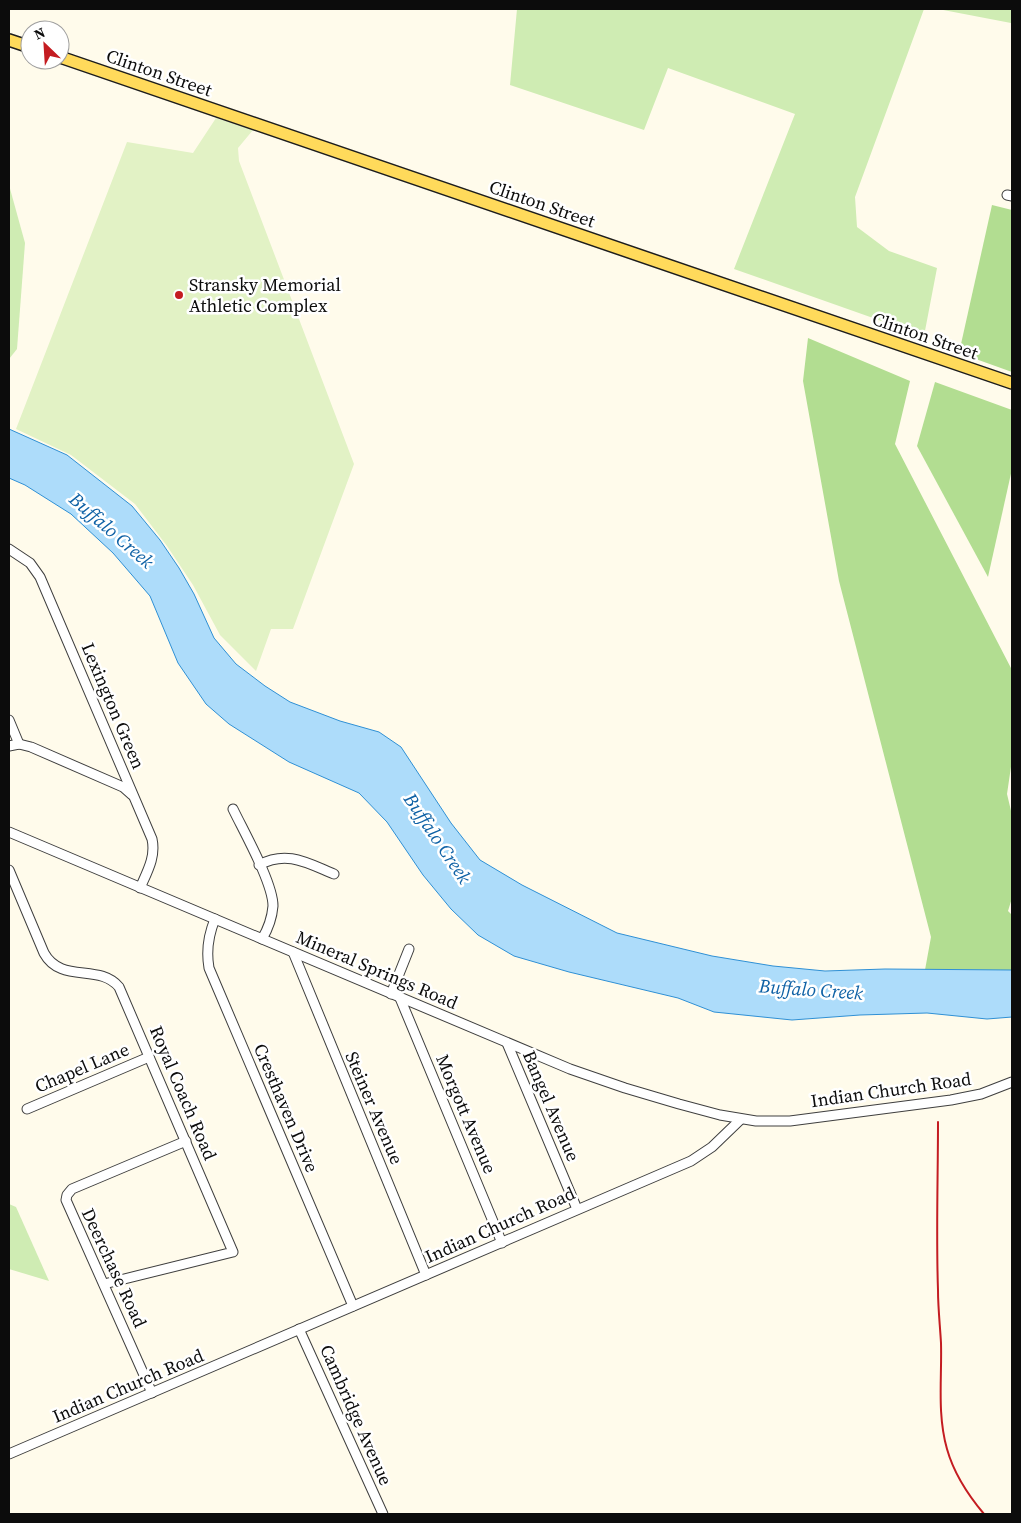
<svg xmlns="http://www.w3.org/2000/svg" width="1021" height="1523" viewBox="0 0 1021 1523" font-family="'Source Serif 4',serif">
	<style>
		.green { fill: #cfecb3 }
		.forest { fill: #b2dd91 }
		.pitch { fill: #e2f2c5 }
		.water { fill: #addcfa; stroke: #2f90d5 }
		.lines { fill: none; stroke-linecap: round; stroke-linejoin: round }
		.minor-casing { stroke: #3f3f3f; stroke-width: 11 }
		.major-casing { stroke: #1d1d1d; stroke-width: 14 }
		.minor { stroke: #fff; stroke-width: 9 }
		.major { stroke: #ffda5b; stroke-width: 11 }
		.rail { stroke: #c41c21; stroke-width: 2 }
		.poi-dot { fill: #c41c21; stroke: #fff; stroke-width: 2 }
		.labels { text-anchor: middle; stroke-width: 5; stroke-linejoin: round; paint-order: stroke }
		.street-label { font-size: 18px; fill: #0c0c0c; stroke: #fff }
		.poi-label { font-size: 18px; fill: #0c0c0c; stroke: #fff; text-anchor: start }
		.water-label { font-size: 19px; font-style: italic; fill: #0e61a5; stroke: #fff }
	</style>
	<rect width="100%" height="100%" fill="#fffbeb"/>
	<g class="green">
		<polygon points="517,9 924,9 855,197 857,227 889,251 937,268 924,336 734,269 795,114 668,68 644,130 510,85"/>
		<polygon points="938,9 1012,9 1012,23 1011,23"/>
		<polygon points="9,185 25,243 17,349 9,359"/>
		<polygon points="9,1204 16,1207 49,1281 9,1269"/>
	</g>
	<g class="forest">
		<polygon points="992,205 1012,210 1012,372 959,353"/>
		<polygon points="808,338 910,381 895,444 1012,670 1012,760 1007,794 1012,815 1012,898 1008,911 1012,915 1012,970 925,970 931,937 839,581 803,381"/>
		<polygon points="935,382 1012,410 1012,469 988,577 917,446"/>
	</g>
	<polygon class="pitch" points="216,118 253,130 238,148 239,161 354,464 293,629 271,629 256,671 220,635 193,585 167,546 135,504 71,455 16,429 127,142 193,153"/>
	<polygon class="water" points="9,429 67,455 132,506 160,540 179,568 194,594 214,638 236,664 265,686 290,702 340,721 379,732 401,747 451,823 480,860 522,885 617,933 712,956 773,966 825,971 885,969 1012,970 1012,1017 987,1019 927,1013 860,1015 792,1020 714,1012 678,998 569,972 514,956 478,935 451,909 423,875 387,822 359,793 289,762 229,724 206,704 178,663 150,596 113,553 71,514 25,485 9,478"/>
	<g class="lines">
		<defs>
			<g id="minor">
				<polyline points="1007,195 1012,196"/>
				<path d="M 9,549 L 30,563 L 40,577 L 152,839 C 156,857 147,872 140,888"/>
				<polyline points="9,720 19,744"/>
				<polyline points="9,746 19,744 31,747 123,787 132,795"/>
				<path d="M 233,809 C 244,832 273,883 273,906 C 272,918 268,929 262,939"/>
				<polyline points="9,832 570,1069 625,1088 679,1104 720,1115 756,1121 790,1121 951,1100 981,1094 1012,1082"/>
				<path d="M 259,865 C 287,850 307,863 334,874"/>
				<path d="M 9,870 L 44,953 C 61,984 99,963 119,987 L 233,1252 L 104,1284"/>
				<path d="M 215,919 C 208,936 206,951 209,968 L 353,1306"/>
				<polyline points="293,952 426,1275"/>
				<polyline points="391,994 409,949"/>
				<polyline points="400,998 502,1243"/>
				<polyline points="507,1043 577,1209"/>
				<polyline points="27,1109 149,1057"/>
				<polyline points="299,1329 383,1514"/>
				<polyline points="152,1393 66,1200 67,1195 72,1189 186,1141"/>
				<polyline points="9,1454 691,1161 712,1147 740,1120"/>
			</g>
			<g id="major">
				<polyline points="9,40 30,47"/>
				<polyline points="60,57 1012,383"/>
			</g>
		</defs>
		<use href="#minor" class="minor-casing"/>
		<use href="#major" class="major-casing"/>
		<use href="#minor" class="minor"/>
		<use href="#major" class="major"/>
		<path class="rail" d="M 938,1122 C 938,1178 936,1234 938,1290 C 938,1308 940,1325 941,1343 C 942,1378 937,1414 947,1449 C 954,1474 968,1495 984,1514"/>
	</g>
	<circle class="poi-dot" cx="179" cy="295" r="5"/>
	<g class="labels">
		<g class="street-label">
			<text transform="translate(159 73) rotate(19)" y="6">Clinton Street</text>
			<text transform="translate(542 204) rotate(19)" y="6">Clinton Street</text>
			<text transform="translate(925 336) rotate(19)" y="6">Clinton Street</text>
			<text transform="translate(113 706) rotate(67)" y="6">Lexington Green</text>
			<text transform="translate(377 970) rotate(23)" y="6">Mineral Springs Road</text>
			<text transform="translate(82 1068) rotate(-23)" y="6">Chapel Lane</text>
			<text transform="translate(891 1090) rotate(-8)" y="6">Indian Church Road</text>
			<text transform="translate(183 1093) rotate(67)" y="6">Royal Coach Road</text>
			<text transform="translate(551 1106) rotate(67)" y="6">Bangel Avenue</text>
			<text transform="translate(286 1108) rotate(67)" y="6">Cresthaven Drive</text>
			<text transform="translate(374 1108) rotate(67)" y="6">Steiner Avenue</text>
			<text transform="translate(466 1114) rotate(67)" y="6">Morgott Avenue</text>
			<text transform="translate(500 1225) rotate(-24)" y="6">Indian Church Road</text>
			<text transform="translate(114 1268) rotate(65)" y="6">Deerchase Road</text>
			<text transform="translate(128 1386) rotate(-23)" y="6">Indian Church Road</text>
			<text transform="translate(356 1415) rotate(66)" y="6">Cambridge Avenue</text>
		</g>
		<g class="poi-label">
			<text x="189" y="291">Stransky Memorial<tspan x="189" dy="21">Athletic Complex</tspan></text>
		</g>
		<g class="water-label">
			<text transform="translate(112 530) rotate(41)" y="7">Buffalo Creek</text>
			<text transform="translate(438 838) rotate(56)" y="7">Buffalo Creek</text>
			<text transform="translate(811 989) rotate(4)" y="7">Buffalo Creek</text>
		</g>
	</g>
	<rect width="1021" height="1523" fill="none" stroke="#0c0c0c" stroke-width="20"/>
	<g transform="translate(45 45) rotate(335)"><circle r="24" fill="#ffffff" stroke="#9e9e9e"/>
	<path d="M0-4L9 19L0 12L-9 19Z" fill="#c41c21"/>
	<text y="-8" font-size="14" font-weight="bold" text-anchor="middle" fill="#0c0c0c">N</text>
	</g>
</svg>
